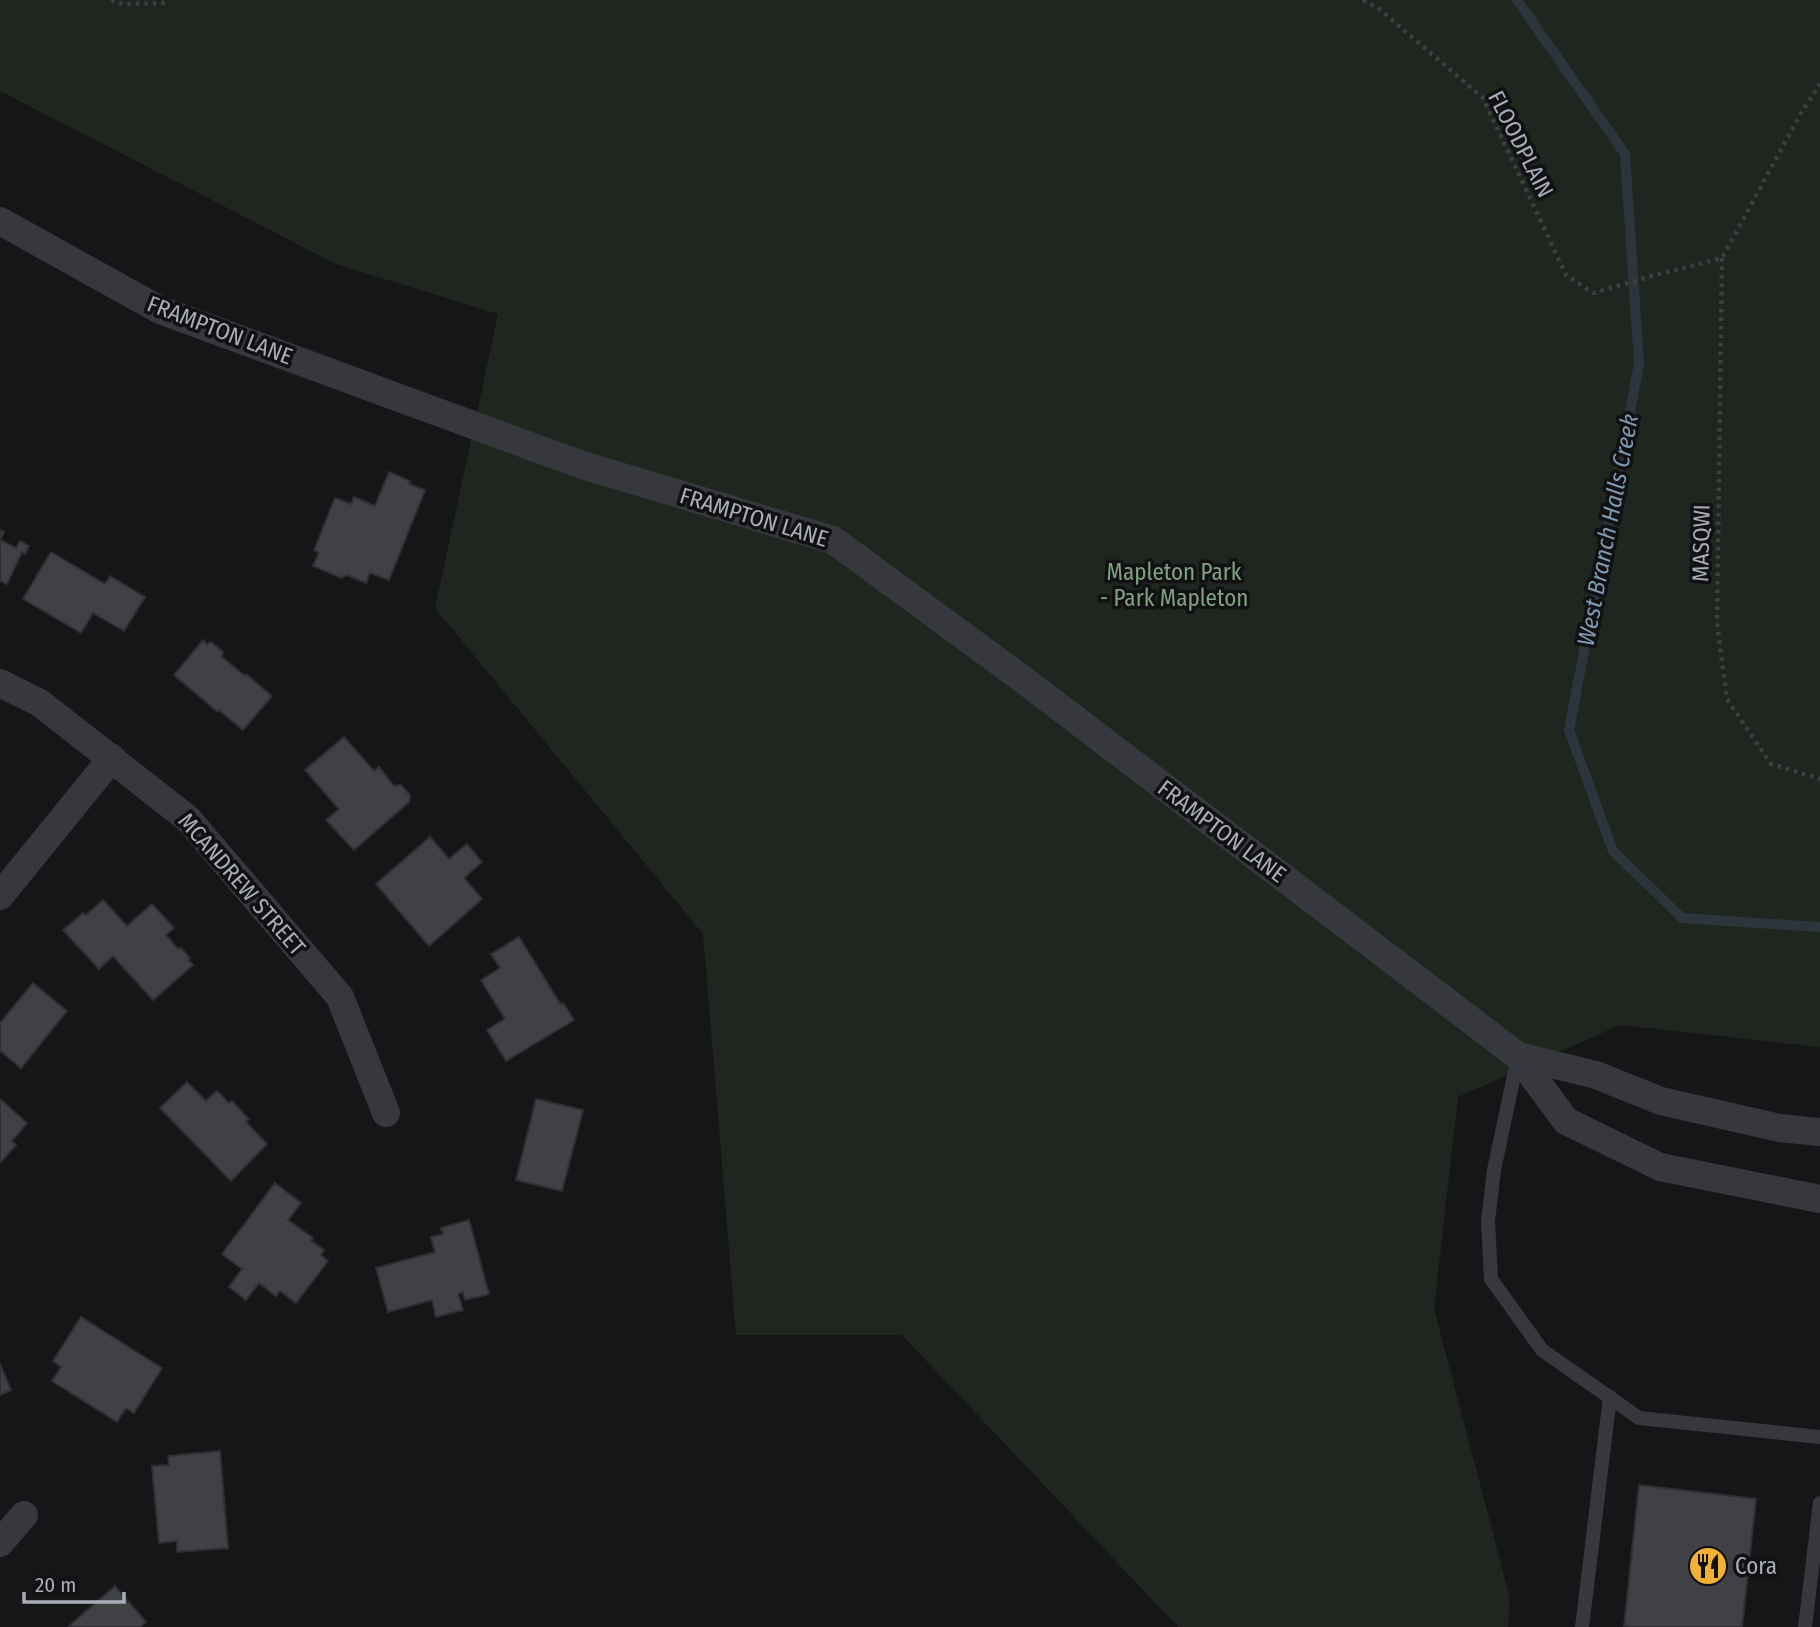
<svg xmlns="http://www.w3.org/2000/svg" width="1820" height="1627" viewBox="0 0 1820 1627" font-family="'Fira Sans Condensed',sans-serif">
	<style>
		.green { fill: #1e261f }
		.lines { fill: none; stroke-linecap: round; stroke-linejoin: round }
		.stream { stroke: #2c353c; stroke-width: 10 }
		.building { fill: #404145; stroke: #303034; stroke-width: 2 }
		.path { stroke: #3d3f44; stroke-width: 4.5; stroke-dasharray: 3.5 5; stroke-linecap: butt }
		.lane { stroke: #37383d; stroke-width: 14 }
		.street { stroke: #37383d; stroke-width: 28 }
		.labels { text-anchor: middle; stroke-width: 7; stroke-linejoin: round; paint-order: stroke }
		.street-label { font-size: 23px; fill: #a8adb8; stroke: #111113 }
		.park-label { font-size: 23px; fill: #7fa381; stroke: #111113 }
		.poi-label { font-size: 23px; fill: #a8adb8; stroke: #111113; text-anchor: start }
		.water-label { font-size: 24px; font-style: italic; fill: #7f9bb3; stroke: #111113 }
	</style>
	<rect width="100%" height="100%" fill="#161618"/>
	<polygon class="green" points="0,0 1820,0 1820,1047 1620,1025 1458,1097 1434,1309 1510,1598 1508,1627 1178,1627 902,1335 736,1335 703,934 435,608 498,314 336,264 0,91"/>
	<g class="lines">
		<polyline class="stream" points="1517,0 1625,154 1639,364 1569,730 1613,851 1682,918 1820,927"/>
	</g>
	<g class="building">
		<polygon points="389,472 410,481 409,484 425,490 389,580 370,573 366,583 347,575 341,578 313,566 319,553 314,550 335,498 351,504 354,497 375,506"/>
		<polygon points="0,530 4,532 0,540 16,548 20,541 29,546 25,554 22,552 7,584 0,581"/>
		<polygon points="51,552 105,584 110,576 145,597 124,631 93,613 81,633 23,599"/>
		<polygon points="203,640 207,644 211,642 223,652 222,657 245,676 246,674 272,696 243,730 219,710 218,712 174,675"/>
		<polygon points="344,737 374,771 379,767 394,786 401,785 410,795 409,802 354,850 326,820 339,809 305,770"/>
		<polygon points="430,837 449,859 467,844 482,862 464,878 482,899 429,946 376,884"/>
		<polygon points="103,900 127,926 152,904 174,928 166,935 178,949 181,948 190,958 188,960 193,965 153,1000 113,956 99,969 63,930 83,913 86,915"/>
		<polygon points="519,937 561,1005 563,1003 574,1020 506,1061 487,1030 505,1019 481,980 500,968 491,954"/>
		<polygon points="33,983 67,1011 21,1068 0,1051 0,1023"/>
		<polygon points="187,1082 206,1101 217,1091 229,1103 232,1101 249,1119 246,1122 267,1144 231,1181 160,1108"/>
		<polygon points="0,1099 27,1123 12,1141 16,1145 0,1163"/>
		<polygon points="536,1099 583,1110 562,1191 516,1180"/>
		<polygon points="275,1183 301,1203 288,1220 313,1238 311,1241 324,1250 321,1255 328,1261 296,1303 280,1291 276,1296 259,1283 246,1300 229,1287 242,1269 222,1254"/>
		<polygon points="469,1220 489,1294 465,1300 463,1292 458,1294 463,1310 436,1317 432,1300 388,1312 376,1268 435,1252 431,1237 443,1234 441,1228"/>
		<polygon points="81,1317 162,1368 134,1413 126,1408 117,1422 52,1381 61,1367 53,1361"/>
		<polygon points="0,1364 11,1390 0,1395"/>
		<polygon points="220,1451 228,1548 177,1552 177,1541 159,1543 152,1466 169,1465 168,1456"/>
		<polygon points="1639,1485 1756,1499 1742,1627 1624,1627"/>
		<polygon points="115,1586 146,1622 140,1627 68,1627"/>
	</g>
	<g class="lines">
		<g class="path">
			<polyline points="111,0 123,4 166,3 167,0"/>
			<polyline points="1363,0 1378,8 1483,98 1566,275 1593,293 1652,276 1722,258 1801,113 1820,84"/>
			<polyline points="1722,258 1717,623 1727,699 1771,764 1820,779"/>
		</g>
		<g class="lane">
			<polyline points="1518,1057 1494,1170 1488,1221 1491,1279 1542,1350 1639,1418 1820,1437"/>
			<polyline points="1582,1627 1610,1397"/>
			<polyline points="1805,1627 1820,1503"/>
		</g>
		<g class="street">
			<polyline points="0,221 160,310 582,465 833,540 1021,678 1518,1056 1566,1121 1660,1167 1820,1199"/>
			<polyline points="0,683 40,703 188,819 340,997 386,1113"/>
			<polyline points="0,896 112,758"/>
			<polyline points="1518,1056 1596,1075 1661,1101 1780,1128 1820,1132"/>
			<polyline points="0,1543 24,1515"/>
		</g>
	</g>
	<defs>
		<symbol id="restaurant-disc" viewBox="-11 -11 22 22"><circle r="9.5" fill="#f2b134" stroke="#111113"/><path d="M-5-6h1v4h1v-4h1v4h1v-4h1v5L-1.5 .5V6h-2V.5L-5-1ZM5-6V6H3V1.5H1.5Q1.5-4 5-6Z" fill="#111"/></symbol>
	</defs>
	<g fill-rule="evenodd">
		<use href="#restaurant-disc" x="1686" y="1544" width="44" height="44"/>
	</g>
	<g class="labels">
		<g class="street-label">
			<text transform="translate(1521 144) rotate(63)" y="8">FLOODPLAIN</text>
			<text transform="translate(220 330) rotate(21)" y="8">FRAMPTON LANE</text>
			<text transform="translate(754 517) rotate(17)" y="8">FRAMPTON LANE</text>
			<text transform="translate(1701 543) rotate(-89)" y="8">MASQWI</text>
			<text transform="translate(1222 831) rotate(37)" y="8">FRAMPTON LANE</text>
			<text transform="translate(242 884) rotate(49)" y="8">MCANDREW STREET</text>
		</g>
		<g class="park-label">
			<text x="1174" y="580">Mapleton Park<tspan x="1174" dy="26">- Park Mapleton</tspan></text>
		</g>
		<g class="poi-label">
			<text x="1735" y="1574">Cora</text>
		</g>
		<g class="water-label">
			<text transform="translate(1608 530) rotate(-79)" y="8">West Branch Halls Creek</text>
		</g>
	</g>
	<path d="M24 1592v10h100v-10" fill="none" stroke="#a8adb8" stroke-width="3.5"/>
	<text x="35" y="1592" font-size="21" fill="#a8adb8" stroke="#111113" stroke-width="5" paint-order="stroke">20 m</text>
</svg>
